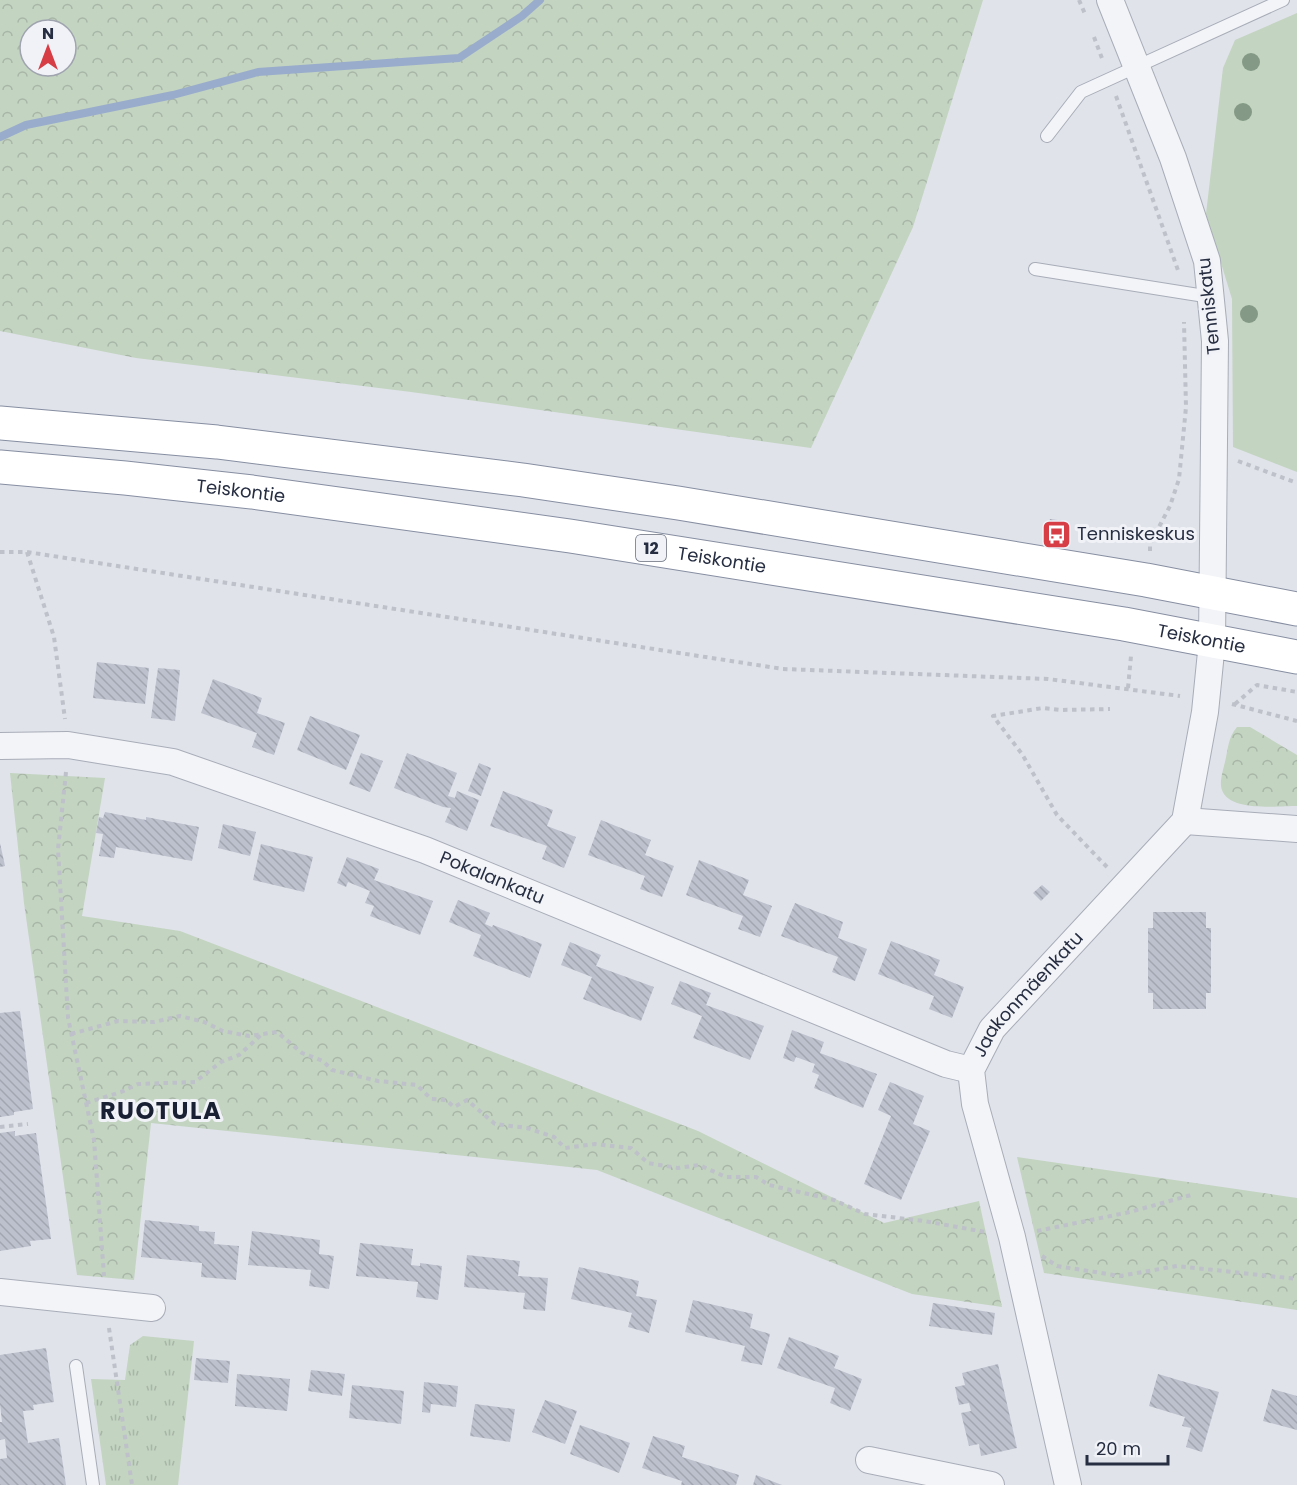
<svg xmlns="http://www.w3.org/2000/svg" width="1297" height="1485" viewBox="0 0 1297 1485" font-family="Poppins,sans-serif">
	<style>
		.grass { fill: #c3d4c1 }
		.forest { fill: url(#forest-crowns); fill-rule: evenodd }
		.park { fill: url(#park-tufts) }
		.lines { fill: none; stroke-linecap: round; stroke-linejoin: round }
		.stream { stroke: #99accc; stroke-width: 8 }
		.building { fill: url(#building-back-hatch) }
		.lane-casing { stroke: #a8adb8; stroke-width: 14 }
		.street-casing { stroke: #a8adb8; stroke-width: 28 }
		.highway-casing { stroke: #868ea1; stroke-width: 35 }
		.path { stroke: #bec1c9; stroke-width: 4; stroke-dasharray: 4.5 4.5; stroke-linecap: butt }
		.lane { stroke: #f3f4f8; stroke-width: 12 }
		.street { stroke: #f3f4f8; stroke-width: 26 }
		.highway { stroke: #fff; stroke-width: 33 }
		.tree { fill: #849a86 }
		.labels { text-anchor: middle; stroke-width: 6; stroke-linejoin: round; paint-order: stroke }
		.shield { fill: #f0f2f7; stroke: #636978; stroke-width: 1.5 }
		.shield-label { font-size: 16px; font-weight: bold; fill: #272e42 }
		.street-label { font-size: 18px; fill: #272e42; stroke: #f0f2f7 }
		.poi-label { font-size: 18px; fill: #272e42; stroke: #f0f2f7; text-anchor: start }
		.district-label { font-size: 24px; font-weight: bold; letter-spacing: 1.5px; fill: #1a2033; stroke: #f0f2f7 }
	</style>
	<defs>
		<pattern id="forest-crowns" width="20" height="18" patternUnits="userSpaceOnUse" patternTransform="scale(1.5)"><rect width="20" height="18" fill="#c3d4c1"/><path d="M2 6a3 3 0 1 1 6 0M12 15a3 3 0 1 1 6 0" fill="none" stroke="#a8b6a7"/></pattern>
		<pattern id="park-tufts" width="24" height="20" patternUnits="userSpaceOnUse" patternTransform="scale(1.5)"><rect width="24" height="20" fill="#c3d4c1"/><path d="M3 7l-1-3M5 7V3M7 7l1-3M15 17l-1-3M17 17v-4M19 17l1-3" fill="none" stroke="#a8b6a7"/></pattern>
		<pattern id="building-back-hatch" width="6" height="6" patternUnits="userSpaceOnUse" patternTransform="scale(1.5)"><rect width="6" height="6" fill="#bdc1cd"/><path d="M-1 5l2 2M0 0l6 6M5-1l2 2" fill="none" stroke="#a2a6b1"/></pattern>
	</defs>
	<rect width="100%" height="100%" fill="#e0e3ea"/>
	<polygon class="grass" points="1297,13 1297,472 1233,447 1232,299 1206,214 1223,68 1235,40"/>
	<g class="forest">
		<path d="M 0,0 L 983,0 L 913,227 L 811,448 L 411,392 L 136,358 L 0,331 ZM 30,30 L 66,30 L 66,66 L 30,66 Z"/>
		<path d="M 1237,727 L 1250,727 L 1297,755 L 1297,806 C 1279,806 1229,812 1222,790 C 1219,783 1223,770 1225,762 C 1228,750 1228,737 1237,727 Z"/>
		<polygon points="10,773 105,778 82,916 180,931 698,1131 884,1223 979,1201 1002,1307 912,1294 597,1170 151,1123 134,1280 77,1275 24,903"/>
		<polygon points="1017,1157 1297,1198 1297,1310 1044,1273"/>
	</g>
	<polygon class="park" points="143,1336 194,1341 178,1485 106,1485 91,1379 125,1380 130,1345"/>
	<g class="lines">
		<polyline class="stream" points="0,137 26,125 173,95 258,72 459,58 522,16 540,0"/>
	</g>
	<g class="building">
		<polygon points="1050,519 1065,521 1064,528 1048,526"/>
		<polygon points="97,662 149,668 145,704 93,698"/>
		<polygon points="158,668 180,670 175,721 151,718"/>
		<polygon points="213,679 262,698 257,713 285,723 274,755 252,747 257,733 201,713"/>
		<polygon points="310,716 360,735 346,770 297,750"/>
		<polygon points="361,753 383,761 370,792 349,784"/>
		<polygon points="407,753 457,773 448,796 455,798 457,791 479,800 467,831 445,822 451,808 443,807 394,788"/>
		<polygon points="479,763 491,768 481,796 468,791"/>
		<polygon points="503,791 553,810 547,826 576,837 564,868 542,859 547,846 490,826"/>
		<polygon points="105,812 146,820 146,817 199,827 192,861 116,847 114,858 99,856 103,834 96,833 99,817 103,818"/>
		<polygon points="601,820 651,840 645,855 674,866 662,897 640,889 645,876 588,855"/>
		<polygon points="223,824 256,832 250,856 218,848"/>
		<polygon points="0,843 5,866 0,867"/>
		<polygon points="261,844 313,857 304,892 253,880"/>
		<polygon points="347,857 379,869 374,880 433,901 420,935 370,916 374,906 365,903 370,891 348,882 346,887 337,883"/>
		<polygon points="699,860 749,880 743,895 772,906 760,937 738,929 743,916 686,895"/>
		<polygon points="1042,885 1050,892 1041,901 1033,893"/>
		<polygon points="458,900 490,913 485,924 492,927 493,925 542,944 530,978 473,956 481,935 449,922"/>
		<polygon points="795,903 843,922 838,938 867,949 855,981 832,972 838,957 781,936"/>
		<polygon points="1153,912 1206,912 1206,928 1211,928 1211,993 1206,993 1206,1009 1153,1009 1153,993 1148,993 1148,928 1153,928"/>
		<polygon points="891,941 940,960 934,975 964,987 952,1018 929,1009 934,996 878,974"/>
		<polygon points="570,942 601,955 596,966 654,987 641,1021 583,999 592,977 561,965"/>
		<polygon points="680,981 711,993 706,1005 764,1026 750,1060 693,1038 702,1016 671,1004"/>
		<polygon points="20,1011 33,1109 14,1112 14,1115 0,1117 0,1013"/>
		<polygon points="792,1030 824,1042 820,1053 877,1074 863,1108 814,1088 819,1075 812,1072 815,1064 796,1057 794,1062 783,1058"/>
		<polygon points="890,1082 924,1096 913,1124 930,1131 901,1200 864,1184 891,1116 878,1110"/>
		<polygon points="15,1131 15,1136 36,1133 51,1239 30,1241 31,1246 0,1251 0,1133"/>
		<polygon points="145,1220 199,1226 199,1231 215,1232 214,1244 239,1246 236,1280 201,1277 202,1263 141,1257"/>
		<polygon points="252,1231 320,1240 319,1254 334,1256 329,1289 309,1286 311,1270 248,1265"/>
		<polygon points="360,1243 413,1249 411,1265 420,1266 420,1263 442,1266 438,1300 416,1297 418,1282 356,1276"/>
		<polygon points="467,1255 520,1261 518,1276 548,1278 545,1311 523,1309 525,1293 464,1287"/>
		<polygon points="579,1267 639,1281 636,1296 657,1300 649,1333 628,1327 632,1313 571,1299"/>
		<polygon points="693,1300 753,1314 750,1328 770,1334 762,1365 741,1361 745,1346 685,1332"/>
		<polygon points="933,1303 995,1313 992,1335 929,1326"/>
		<polygon points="789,1337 839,1356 834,1368 862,1379 850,1411 830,1403 835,1388 777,1368"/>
		<polygon points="46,1348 54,1402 33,1405 34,1410 23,1411 28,1443 59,1438 66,1485 0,1485 0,1459 7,1458 5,1439 0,1440 0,1422 2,1422 0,1404 0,1355"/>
		<polygon points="196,1358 230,1361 228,1383 194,1380"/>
		<polygon points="998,1364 1017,1448 981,1456 979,1444 969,1446 961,1413 971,1411 969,1403 959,1405 955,1387 965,1385 962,1373"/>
		<polygon points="311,1370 345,1374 342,1396 308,1391"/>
		<polygon points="237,1374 290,1379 287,1411 235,1406"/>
		<polygon points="1158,1374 1219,1392 1202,1452 1186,1447 1191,1428 1182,1426 1185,1417 1149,1406"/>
		<polygon points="424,1382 458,1386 456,1407 431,1404 430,1413 422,1412"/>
		<polygon points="352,1385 404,1391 401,1424 349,1418"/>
		<polygon points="1272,1389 1297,1396 1297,1430 1263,1421"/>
		<polygon points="545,1400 577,1411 565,1444 532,1432"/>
		<polygon points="475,1404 515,1409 510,1442 470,1436"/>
		<polygon points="580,1425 630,1443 619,1473 570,1454"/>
		<polygon points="653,1436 685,1446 682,1457 739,1475 736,1485 681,1485 682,1481 642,1468"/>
		<polygon points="756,1475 782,1485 753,1485"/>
	</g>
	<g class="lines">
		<defs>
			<g id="lane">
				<polyline points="1047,136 1081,92 1283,0"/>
				<polyline points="1035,269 1211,297"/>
				<polyline points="76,1366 93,1485"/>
			</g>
			<g id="street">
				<path id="s1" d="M 0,746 L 68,745 L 173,762 L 425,850 L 946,1064 L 971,1070"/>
				<polyline points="1185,821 1297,829"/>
				<polyline points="0,1292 152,1308"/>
				<polyline points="869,1460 991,1485"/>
				<path id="s2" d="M 1068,1485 L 1012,1237 L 975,1104 L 971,1070 L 992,1029 L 1185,821 L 1205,712 L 1212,642 L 1215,341 L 1207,261 L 1173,158 L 1110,0"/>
			</g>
			<g id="highway">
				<polyline points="0,423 217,442 523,480 678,503 1146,580 1297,609"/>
				<path id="s3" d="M 0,467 L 125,478 L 252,492 L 570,536 L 1124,624 L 1297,657"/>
			</g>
		</defs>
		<use href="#lane" class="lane-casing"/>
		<use href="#street" class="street-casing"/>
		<use href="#highway" class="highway-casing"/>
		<g class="path">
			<polyline points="1079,0 1085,14"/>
			<polyline points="1094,37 1103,61"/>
			<polyline points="1116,96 1179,273"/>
			<polyline points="1238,461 1297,483"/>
			<polyline points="1150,551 1150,544 1170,506 1179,479 1186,407 1184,322"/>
			<polyline points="0,552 27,552 783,669 1048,679 1180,696"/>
			<polyline points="27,552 54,637 65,719"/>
			<polyline points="1128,688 1131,656"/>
			<polyline points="1232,704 1297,721"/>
			<polyline points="1235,704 1257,685 1297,692"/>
			<polyline points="66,772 58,849 68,1018 94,1140 104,1276"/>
			<polyline points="1107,867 1057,815 1022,754 993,716 1043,708 1061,710 1110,709"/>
			<polyline points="71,1034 118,1021 154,1022 180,1016 204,1022 223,1031 249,1036 277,1032 302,1053 323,1061 332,1070 378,1081 417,1085 431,1099 446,1100 454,1107 467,1100 495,1124 527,1128 554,1137 565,1148 595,1144 631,1148 648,1163 678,1168 699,1165 726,1177 756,1177 769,1185 834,1200 865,1214 924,1221 985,1232"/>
			<polyline points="86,1103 121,1092 138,1084 195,1082 221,1062 239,1055 261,1035"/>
			<polyline points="0,1127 28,1124"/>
			<polyline points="1037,1231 1130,1212 1191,1195"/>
			<polyline points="1042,1256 1057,1266 1120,1276 1177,1266 1297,1279"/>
			<polyline points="109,1328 132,1485"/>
		</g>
		<use href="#lane" class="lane"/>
		<use href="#street" class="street"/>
		<use href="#highway" class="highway"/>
	</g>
	<g class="tree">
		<circle cx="1251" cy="62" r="9"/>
		<circle cx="1243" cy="112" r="9"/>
		<circle cx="1249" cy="314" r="9"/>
	</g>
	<defs>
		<symbol id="bus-square" viewBox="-11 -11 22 22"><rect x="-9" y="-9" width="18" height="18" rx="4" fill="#d63d45" stroke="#f0f2f7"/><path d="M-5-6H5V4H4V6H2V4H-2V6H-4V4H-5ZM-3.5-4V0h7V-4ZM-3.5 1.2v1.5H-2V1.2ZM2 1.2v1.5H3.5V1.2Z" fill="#fff"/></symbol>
	</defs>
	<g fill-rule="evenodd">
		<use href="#bus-square" x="1040" y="518" width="33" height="33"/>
	</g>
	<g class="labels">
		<rect class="shield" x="636" y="535" width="30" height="26" rx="4.5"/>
		<g class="shield-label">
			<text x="651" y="554">12</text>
		</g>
		<g class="street-label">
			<text transform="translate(1209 306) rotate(-96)" y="6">Tenniskatu</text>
			<text dy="6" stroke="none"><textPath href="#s3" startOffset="242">Teiskontie</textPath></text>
			<text dy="6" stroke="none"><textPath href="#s3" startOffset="728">Teiskontie</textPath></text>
			<text dy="6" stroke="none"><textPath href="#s3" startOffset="1214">Teiskontie</textPath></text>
			<text dy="6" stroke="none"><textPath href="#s1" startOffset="514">Pokalankatu</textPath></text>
			<text dy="6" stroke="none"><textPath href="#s2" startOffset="522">Jaakonmäenkatu</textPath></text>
		</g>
		<g class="poi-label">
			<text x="1077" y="540">Tenniskeskus</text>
		</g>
		<g class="district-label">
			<text x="161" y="1119">RUOTULA</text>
		</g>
	</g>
	<g transform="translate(48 48)"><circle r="28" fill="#f0f2f7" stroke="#a0a4af" stroke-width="1.5"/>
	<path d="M0-4.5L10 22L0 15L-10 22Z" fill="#d63d45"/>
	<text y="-9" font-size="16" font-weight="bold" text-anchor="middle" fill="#272e42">N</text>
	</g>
	<path d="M1087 1455v9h81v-9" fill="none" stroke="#272e42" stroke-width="3"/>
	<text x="1096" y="1455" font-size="18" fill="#272e42" stroke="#f0f2f7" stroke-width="4.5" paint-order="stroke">20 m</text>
</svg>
